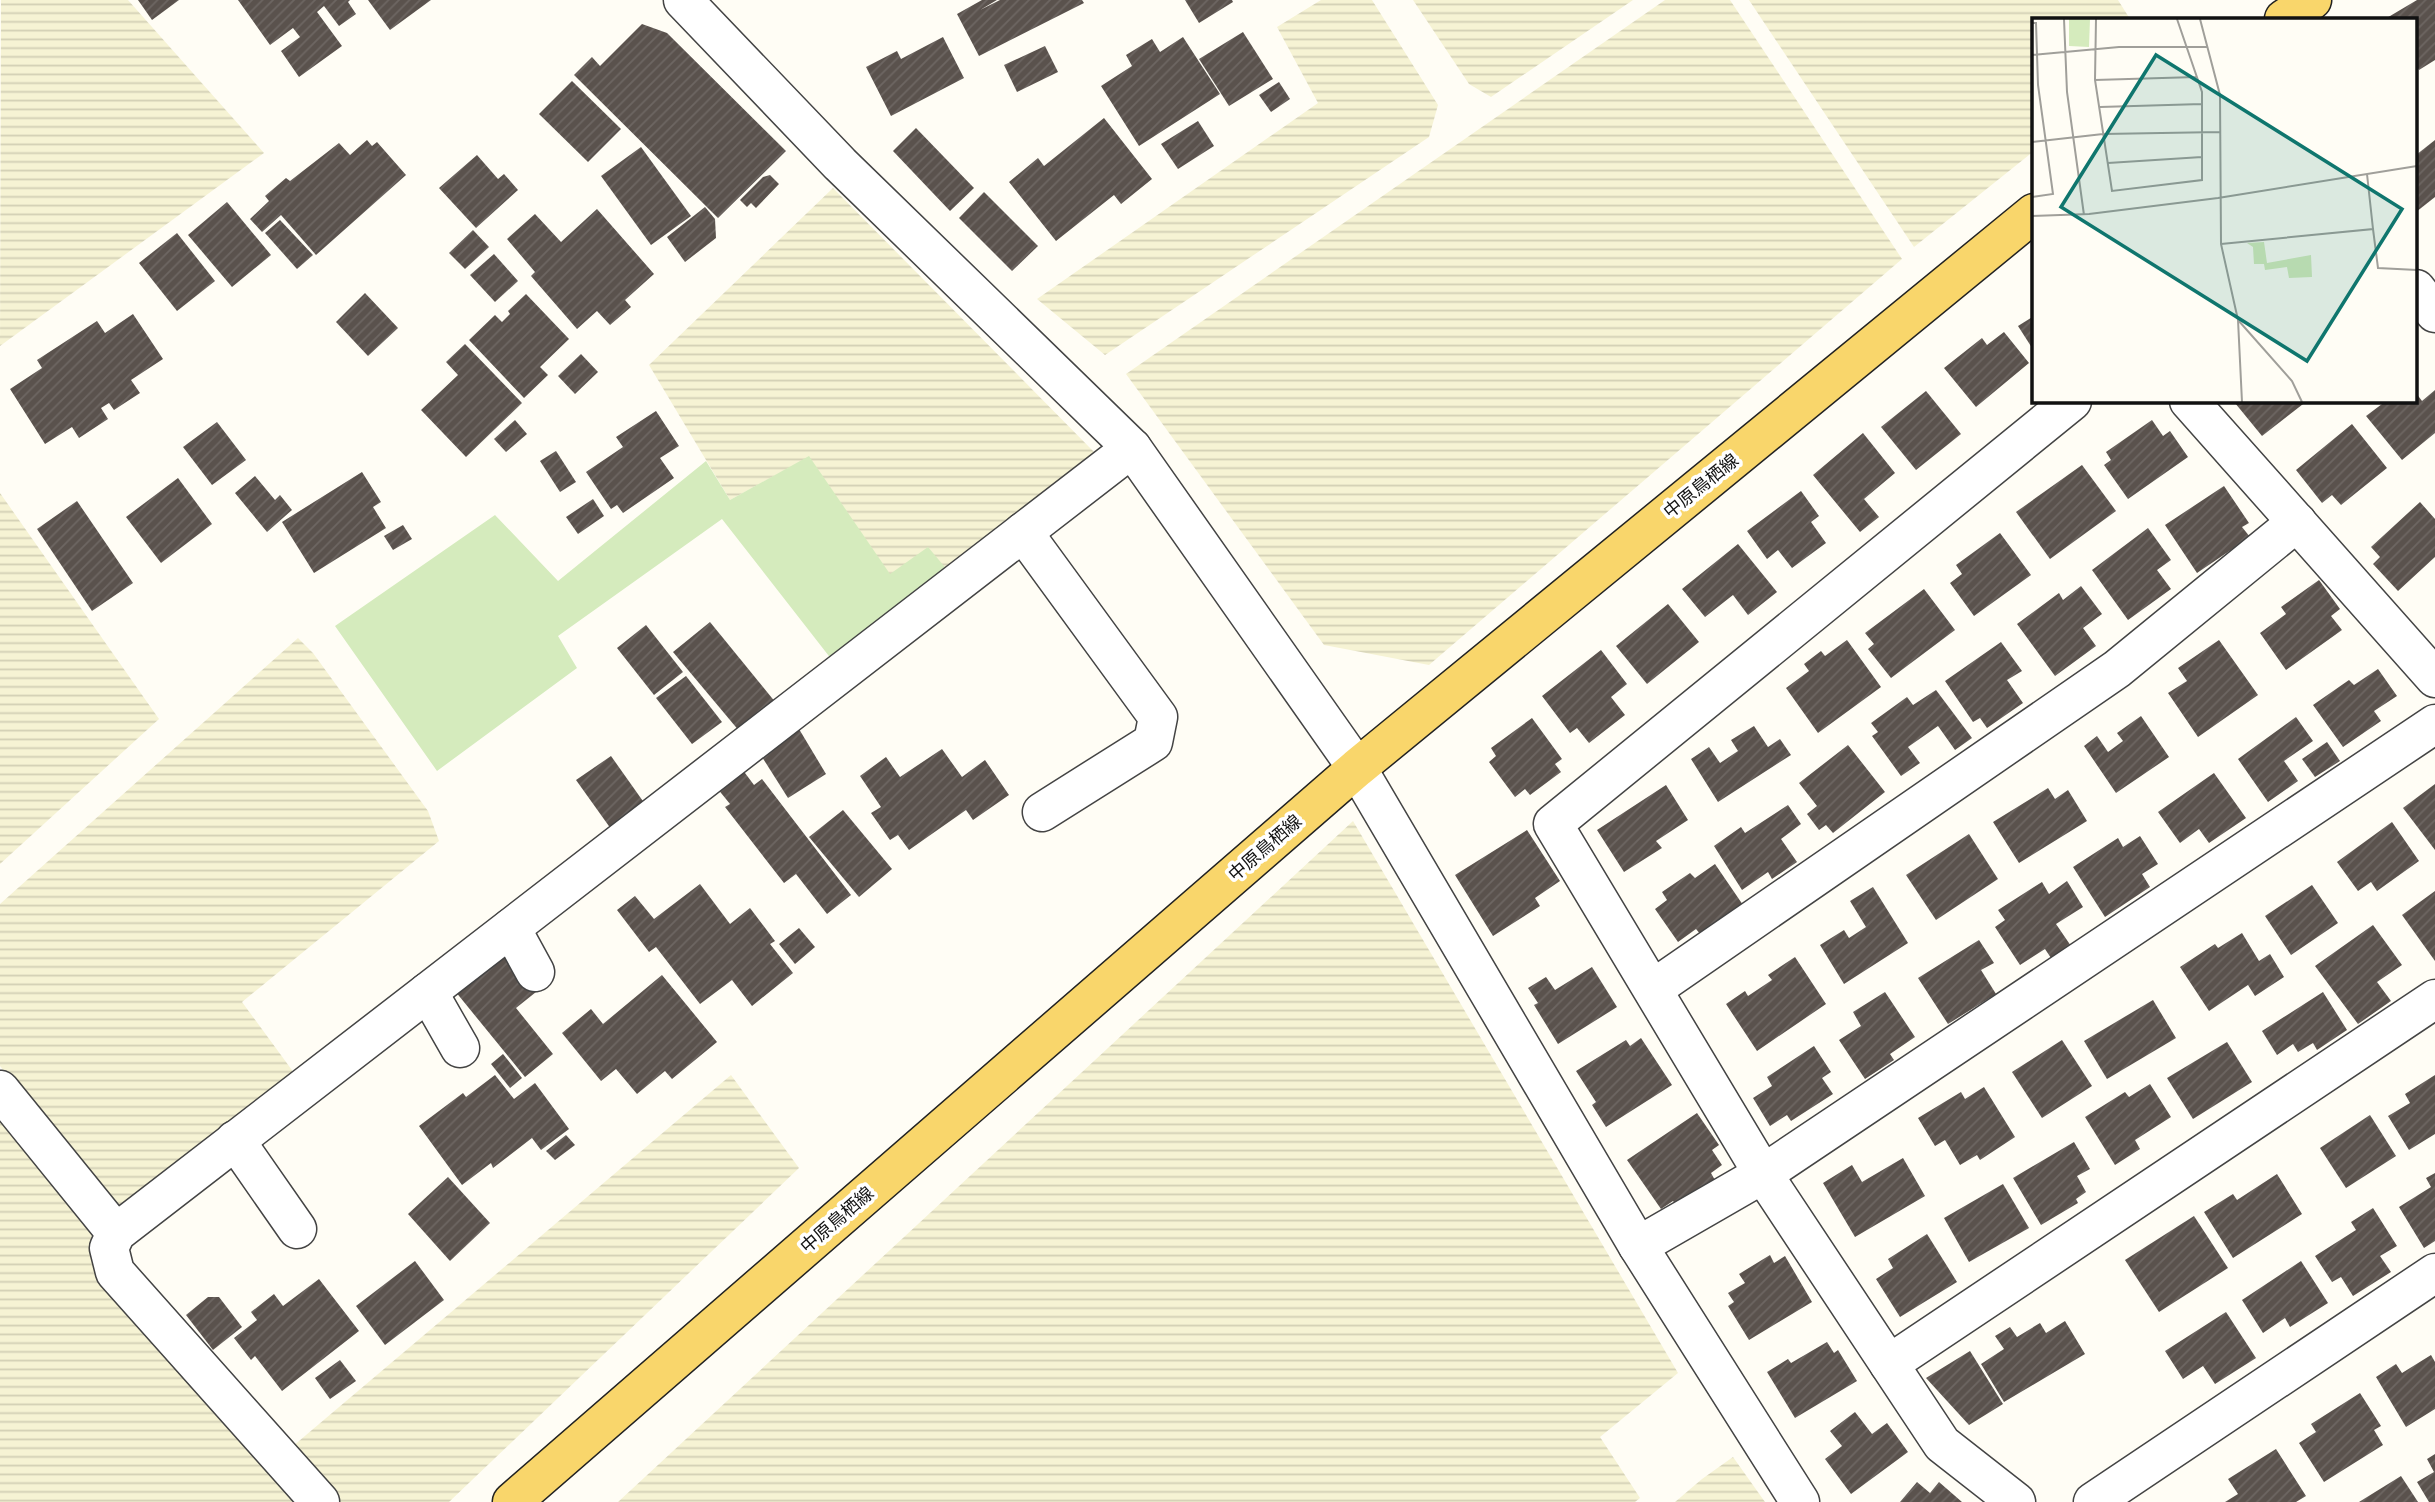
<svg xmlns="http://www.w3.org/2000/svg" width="2435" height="1502" viewBox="0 0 2435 1502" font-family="'Playfair Display','Noto Sans JP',serif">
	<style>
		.farmland { fill: url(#farmland-rules) }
		.grass { fill: #d5ebbd }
		.building { fill: url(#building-hatch) }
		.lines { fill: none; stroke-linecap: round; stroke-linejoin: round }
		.minor-casing { stroke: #444; stroke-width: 41 }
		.major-casing { stroke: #222; stroke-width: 41 }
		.minor { stroke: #fff; stroke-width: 38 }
		.major { stroke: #f9d66b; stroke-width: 38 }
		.labels { text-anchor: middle; stroke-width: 7; stroke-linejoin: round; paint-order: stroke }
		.street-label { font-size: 18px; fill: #111; stroke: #fff }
		.inset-road { fill: none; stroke: #a09f9a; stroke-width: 2 }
		.view { fill: #0f766e; fill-opacity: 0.15; stroke: #0f766e; stroke-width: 3.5 }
		.inset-edge { fill: none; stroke: #111; stroke-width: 3.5 }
	</style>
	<defs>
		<pattern id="farmland-rules" width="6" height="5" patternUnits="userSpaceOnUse" patternTransform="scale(1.75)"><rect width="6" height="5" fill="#f6f3d4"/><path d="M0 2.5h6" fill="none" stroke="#d2cfb5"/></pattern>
		<pattern id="building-hatch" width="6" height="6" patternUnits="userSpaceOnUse" patternTransform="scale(1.75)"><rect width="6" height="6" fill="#5a524d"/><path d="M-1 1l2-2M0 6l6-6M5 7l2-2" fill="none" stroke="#6d6662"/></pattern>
	</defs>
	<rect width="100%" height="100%" fill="#fffdf5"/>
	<g class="farmland">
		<polygon points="1,0 128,0 264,153 0,346"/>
		<polygon points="1321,0 1372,0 1438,105 1429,137 1105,355 1037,299 1318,103 1277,27"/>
		<polygon points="1413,0 1633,0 1491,97 1469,84"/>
		<polygon points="1665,0 1730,0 1902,259 1429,665 1324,645 1126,374"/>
		<polygon points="1749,0 2118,0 2130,19 2034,19 2034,151 1914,247"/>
		<polygon points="833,188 1095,453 949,572 890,575 809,457 730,500 649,365"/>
		<polygon points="0,493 159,719 0,864"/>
		<polygon points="298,638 313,653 428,811 439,841 242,1002 297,1077 128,1210 114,1209 0,1066 0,904"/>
		<polygon points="1353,821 1678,1373 1600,1437 1640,1498 1635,1502 618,1502"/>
		<polygon points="731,1075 799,1168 449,1502 337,1502 286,1452"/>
		<polygon points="0,1106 307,1502 0,1502"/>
		<polygon points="1733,1457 1765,1502 1675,1502 1702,1479"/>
	</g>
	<polygon class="grass" points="809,456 890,574 928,547 949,572 832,660 722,519 558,636 577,668 437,771 335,626 495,515 558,581 706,461 730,500"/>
	<g class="building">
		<polygon points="138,0 179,0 152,20"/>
		<polygon points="238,0 350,0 348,2 356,14 339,26 324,6 317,12 342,46 299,77 281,51 300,37 293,28 270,45"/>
		<polygon points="368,0 431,0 390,30"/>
		<polygon points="982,0 997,0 980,10 1000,0 1082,0 1084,3 979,56 957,14"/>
		<polygon points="1185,0 1232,0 1233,2 1199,23"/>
		<polygon points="2417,0 2435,0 2435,60 2419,70 2416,65 2416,19 2385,19"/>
		<polygon points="642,24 667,33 786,151 718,218 574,75 592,57 600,66"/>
		<polygon points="1243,32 1273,79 1229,106 1199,59"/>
		<polygon points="943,37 964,78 891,116 866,67 897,51 901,59"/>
		<polygon points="1183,37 1220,94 1139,146 1101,86 1132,66 1126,55 1152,39 1160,52"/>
		<polygon points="1045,46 1058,72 1017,92 1004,65"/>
		<polygon points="572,81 621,129 588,162 539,114"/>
		<polygon points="1279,82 1290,99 1271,112 1259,95"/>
		<polygon points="1104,118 1152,179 1121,204 1114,195 1056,241 1009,182 1038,158 1044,166"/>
		<polygon points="1198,121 1214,146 1178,169 1161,144"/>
		<polygon points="916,128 974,188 950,211 893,151"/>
		<polygon points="367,140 372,146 377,142 406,175 316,255 281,215 262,232 250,219 269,201 265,196 286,178 290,181 339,143 350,155"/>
		<polygon points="2435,140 2435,197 2416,212 2416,155"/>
		<polygon points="641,147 691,216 651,245 601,176"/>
		<polygon points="477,155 498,179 504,174 518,190 476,228 439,188"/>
		<polygon points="770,175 779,184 756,208 751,203 747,207 740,200 763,177"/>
		<polygon points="984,192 1038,246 1012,271 959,218"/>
		<polygon points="227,202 271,255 232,287 188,235"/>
		<polygon points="705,207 715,219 716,238 685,262 667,237"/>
		<polygon points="597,209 654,274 625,300 631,307 610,325 597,311 577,329 531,276 535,272 507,239 535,214 561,242"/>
		<polygon points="280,220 313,255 297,269 265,233"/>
		<polygon points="473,230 489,247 465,269 449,253"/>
		<polygon points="177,233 215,281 177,311 139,263"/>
		<polygon points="494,254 518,281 495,302 470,275"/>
		<polygon points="365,293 398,328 368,356 336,322"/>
		<polygon points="526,294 569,339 540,367 548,375 524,398 469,340 495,315 502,322 510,314 508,311"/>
		<polygon points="133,314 163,359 131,380 140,393 114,410 109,403 101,408 108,419 79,438 72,427 45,444 10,389 42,368 37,360 97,321 105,333"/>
		<polygon points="2034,316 2034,351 2018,326"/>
		<polygon points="2004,332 2029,363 1976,407 1944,368 1982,338 1987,345"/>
		<polygon points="465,344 522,403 466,457 421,410 458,375 446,362"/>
		<polygon points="581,354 598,372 575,394 558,376"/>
		<polygon points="2435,390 2435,433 2402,460 2366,416 2386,401 2416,401 2416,393 2422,401"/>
		<polygon points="1926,391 1961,434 1916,470 1881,427"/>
		<polygon points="2238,401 2307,401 2262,436 2235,403"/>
		<polygon points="656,411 679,446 660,458 674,478 623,513 617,505 611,509 586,472 623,447 616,437"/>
		<polygon points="515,420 527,434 506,452 494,439"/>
		<polygon points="2152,420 2163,436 2170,431 2188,457 2128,499 2104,465 2111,460 2106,452"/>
		<polygon points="217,422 246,460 212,485 183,447"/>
		<polygon points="2352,424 2387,468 2341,505 2332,495 2322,503 2296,470"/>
		<polygon points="1863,433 1895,473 1864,499 1879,517 1860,532 1813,475"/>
		<polygon points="556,451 576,482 560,492 540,461"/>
		<polygon points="2082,465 2116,511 2050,559 2016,512"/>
		<polygon points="362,472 381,502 373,507 386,528 314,573 282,522"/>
		<polygon points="255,476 275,500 280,495 292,510 267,532 235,493"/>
		<polygon points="178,478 212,524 161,563 126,517"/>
		<polygon points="2224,486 2249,523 2242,527 2250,537 2197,573 2165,525"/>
		<polygon points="1801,491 1819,516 1811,522 1826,543 1792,568 1778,550 1767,559 1747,531"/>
		<polygon points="593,499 604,516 578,534 566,517"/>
		<polygon points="77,501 133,583 92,611 37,529"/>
		<polygon points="2420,502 2435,519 2435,557 2398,591 2373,564 2380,557 2371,547"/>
		<polygon points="403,525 412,539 393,550 384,536"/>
		<polygon points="2148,528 2171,560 2157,570 2171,589 2128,620 2092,570"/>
		<polygon points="2000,533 2031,575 1974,616 1950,583 1962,574 1956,565"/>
		<polygon points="1738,544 1777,592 1748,615 1733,595 1705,617 1682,589"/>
		<polygon points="2319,580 2340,609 2331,616 2342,630 2286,670 2260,633 2286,614 2281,607"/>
		<polygon points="2081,586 2102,614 2083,628 2096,646 2055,676 2017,624 2059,593 2063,600"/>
		<polygon points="1924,589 1955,630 1891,678 1868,649 1874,644 1865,633"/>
		<polygon points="1668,604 1699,642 1647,684 1616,646"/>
		<polygon points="710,622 776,703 740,732 673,652"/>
		<polygon points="646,625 683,672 654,695 617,648"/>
		<polygon points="1847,640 1881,687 1818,733 1786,688 1809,671 1804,664 1821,651 1825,656"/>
		<polygon points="2219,640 2258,695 2198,737 2168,693 2187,681 2178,668"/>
		<polygon points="2001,642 2022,671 2007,680 2023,703 1987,728 1980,718 1973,722 1945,681"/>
		<polygon points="1601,650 1627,684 1611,697 1625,715 1589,743 1577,728 1570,733 1542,696"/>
		<polygon points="2378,669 2397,696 2374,711 2381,721 2343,747 2313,705 2349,680 2354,685"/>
		<polygon points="686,676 722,722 692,744 656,698"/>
		<polygon points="1936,690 1972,738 1955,750 1938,726 1908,747 1920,763 1901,776 1872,736 1878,732 1871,723 1907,697 1913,705"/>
		<polygon points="2141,716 2169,757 2116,793 2084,746 2097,736 2108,752 2123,741 2117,733"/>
		<polygon points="2296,717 2313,741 2284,761 2298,781 2268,802 2238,759"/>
		<polygon points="1532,718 1562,759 1555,764 1561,772 1530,795 1525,789 1515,797 1489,762 1496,756 1491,748"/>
		<polygon points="796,724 826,774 788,798 757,749"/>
		<polygon points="1754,726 1768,747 1780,739 1791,755 1718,802 1691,759 1709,747 1720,763 1738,751 1731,740"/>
		<polygon points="2327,742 2340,761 2315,777 2302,759"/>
		<polygon points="1848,745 1885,792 1833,833 1826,825 1819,830 1807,814 1817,806 1799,783"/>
		<polygon points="942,749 962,777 985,760 1009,795 973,820 966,810 909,850 898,835 890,840 871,813 881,807 860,776 886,757 900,777"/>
		<polygon points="611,756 645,804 611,829 576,780"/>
		<polygon points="742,769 754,785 762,779 851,895 827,914 796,874 784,883 725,807 730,804 717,788"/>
		<polygon points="2214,773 2246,818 2209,843 2199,829 2180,843 2158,812"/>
		<polygon points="2435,784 2435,850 2403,808"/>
		<polygon points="1666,785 1688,820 1656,841 1662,848 1624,872 1597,830"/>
		<polygon points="2048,788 2055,799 2068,790 2087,821 2019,863 1993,822"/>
		<polygon points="1788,805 1801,824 1781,839 1797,862 1772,879 1768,872 1742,890 1714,846 1741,827 1745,833"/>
		<polygon points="843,810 892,869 859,897 809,837"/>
		<polygon points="2392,822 2419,861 2377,891 2371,882 2358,891 2337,862"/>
		<polygon points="1527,830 1560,881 1535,898 1540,906 1493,936 1455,875"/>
		<polygon points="1969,834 1998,879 1936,920 1906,875"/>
		<polygon points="2140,836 2158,864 2142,874 2150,887 2105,917 2073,867 2118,838 2123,847"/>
		<polygon points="1715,864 1743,905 1701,935 1696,929 1678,942 1655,909 1667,900 1662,892 1690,873 1695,878"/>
		<polygon points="2067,881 2083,907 2056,924 2071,946 2051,958 2045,949 2020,965 1995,927 2005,920 1998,910 2042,882 2049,894"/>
		<polygon points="700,884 730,924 750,908 775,941 770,944 793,973 752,1006 732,980 700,1004 656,947 649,952 617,910 635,896 654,919"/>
		<polygon points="2312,885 2338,923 2291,955 2265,916"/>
		<polygon points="1873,887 1908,943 1844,984 1820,945 1844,930 1849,938 1866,927 1850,901"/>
		<polygon points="2435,891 2435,961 2402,915"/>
		<polygon points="2373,925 2402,965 2377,982 2391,1001 2358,1024 2315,966"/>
		<polygon points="799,928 815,947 795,964 779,944"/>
		<polygon points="2242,933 2259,961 2270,954 2284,977 2255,996 2248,985 2209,1011 2180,967 2215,944 2218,948"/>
		<polygon points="1979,940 1994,963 1981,970 1996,994 1948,1024 1918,978"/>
		<polygon points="503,952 536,992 516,1008 553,1054 525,1077 455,991"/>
		<polygon points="1795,957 1826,1004 1757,1051 1726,1004 1745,991 1748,996 1772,980 1768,975"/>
		<polygon points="1592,967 1617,1007 1558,1044 1534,1005 1538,1003 1528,988 1546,977 1555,990"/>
		<polygon points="662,975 717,1042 672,1079 665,1071 637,1094 616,1069 601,1081 562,1033 591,1009 603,1024"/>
		<polygon points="1885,992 1915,1037 1890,1054 1894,1060 1865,1079 1839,1040 1861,1026 1853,1012"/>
		<polygon points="2323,992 2347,1030 2317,1050 2313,1043 2298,1052 2293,1044 2277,1055 2262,1031"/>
		<polygon points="2153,1000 2176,1038 2107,1079 2084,1041"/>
		<polygon points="1641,1038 1672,1085 1606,1127 1592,1105 1596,1102 1576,1071 1626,1040 1630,1046"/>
		<polygon points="2062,1040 2092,1086 2042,1118 2012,1072"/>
		<polygon points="2227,1042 2252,1082 2193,1119 2167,1078"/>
		<polygon points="1814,1046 1831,1072 1822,1078 1833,1094 1791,1121 1787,1115 1770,1126 1753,1098 1772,1086 1767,1077"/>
		<polygon points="503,1054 522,1078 510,1088 491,1064"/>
		<polygon points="495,1075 514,1099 535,1083 569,1129 541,1150 532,1138 493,1168 491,1163 462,1185 419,1126 463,1093 466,1097"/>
		<polygon points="2435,1075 2435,1134 2409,1150 2388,1116 2410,1103 2405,1094"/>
		<polygon points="2150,1084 2171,1117 2135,1140 2140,1149 2115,1165 2085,1117 2125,1092 2129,1097"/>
		<polygon points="1984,1087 2015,1137 1980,1160 1977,1155 1960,1165 1945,1140 1935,1146 1918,1118 1961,1092 1965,1099"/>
		<polygon points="1697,1113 1719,1145 1712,1150 1722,1165 1711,1173 1716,1182 1678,1207 1673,1201 1661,1209 1627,1160"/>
		<polygon points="2370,1115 2396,1156 2346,1188 2320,1148"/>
		<polygon points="566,1135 575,1145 555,1160 546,1151"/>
		<polygon points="2074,1142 2090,1169 2077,1176 2086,1192 2076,1199 2078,1203 2041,1225 2013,1178"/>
		<polygon points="1903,1158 1925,1196 1855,1237 1823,1183 1852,1165 1862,1182"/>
		<polygon points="2435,1173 2435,1241 2424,1248 2399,1207 2431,1187 2426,1178"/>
		<polygon points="2277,1174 2302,1214 2233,1258 2204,1212 2233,1194 2237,1200"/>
		<polygon points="448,1177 490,1223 450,1261 408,1214"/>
		<polygon points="2003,1184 2029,1228 1969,1262 1944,1218"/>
		<polygon points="2373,1208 2397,1246 2380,1256 2391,1272 2353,1296 2341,1277 2332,1282 2315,1256 2356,1230 2351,1222"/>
		<polygon points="2194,1216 2228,1268 2159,1312 2125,1260"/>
		<polygon points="1927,1234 1957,1282 1900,1317 1876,1279 1893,1268 1888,1259"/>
		<polygon points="1770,1255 1774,1263 1785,1256 1812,1302 1749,1340 1728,1306 1734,1302 1728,1293 1745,1283 1739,1274"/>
		<polygon points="415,1261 444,1300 385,1345 356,1306"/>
		<polygon points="2301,1261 2328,1303 2290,1327 2285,1318 2263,1333 2242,1300"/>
		<polygon points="319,1279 359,1331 282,1391 255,1356 251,1360 234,1338 257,1320 251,1312 274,1294 283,1306"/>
		<polygon points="208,1297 219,1297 242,1327 213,1350 186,1315"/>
		<polygon points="2226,1312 2256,1358 2215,1384 2203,1366 2183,1379 2165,1351"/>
		<polygon points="2065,1321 2085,1354 2004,1402 1981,1364 2004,1349 1995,1336 2010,1327 2017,1337 2040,1323 2046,1333"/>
		<polygon points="1827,1342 1834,1353 1838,1350 1857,1381 1795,1418 1767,1372 1788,1359 1791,1363"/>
		<polygon points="1970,1351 2003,1404 1969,1425 1926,1378"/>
		<polygon points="2431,1355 2435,1362 2435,1409 2406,1427 2376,1377 2396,1364 2402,1373"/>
		<polygon points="340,1360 356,1381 330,1399 315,1378"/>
		<polygon points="2360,1393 2381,1426 2374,1430 2383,1445 2324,1482 2299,1443 2316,1432 2311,1424"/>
		<polygon points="1855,1412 1872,1434 1887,1423 1908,1452 1851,1494 1825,1459 1842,1446 1830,1431"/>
		<polygon points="2276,1449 2306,1496 2296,1502 2225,1502 2238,1494 2228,1479"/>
		<polygon points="2435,1454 2435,1502 2429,1502 2417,1482 2434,1472 2427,1459"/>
		<polygon points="2401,1476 2418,1502 2359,1502"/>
		<polygon points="1917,1482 1930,1493 1939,1482 1962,1502 1900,1502"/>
	</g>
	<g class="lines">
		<defs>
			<g id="minor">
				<polyline points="683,0 840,164 1132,448 1357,768 1638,1246 1800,1502"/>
				<polyline points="2416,289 2435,313"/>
				<polyline points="2189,401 2435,678"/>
				<polyline points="1023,532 1158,717 1153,742 1042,812"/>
				<polyline points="511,928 535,972"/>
				<polyline points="1653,989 2117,669 2297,522"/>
				<polyline points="428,992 460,1048"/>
				<polyline points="0,1090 116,1233"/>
				<polyline points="235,1140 297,1229"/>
				<polyline points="1638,1246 1763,1174 2435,724"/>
				<polyline points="1889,1364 2435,999"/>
				<polyline points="320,1502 115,1272 109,1248 116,1233 1132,448"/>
				<polyline points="2016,1502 1942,1444 1763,1174 1553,824 2072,401"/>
				<polyline points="2093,1502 2435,1273"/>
			</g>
			<g id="major">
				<polyline points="2284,19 2312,0"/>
				<polyline points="512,1502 1357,768 2034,213"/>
			</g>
		</defs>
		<use href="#minor" class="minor-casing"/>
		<use href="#major" class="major-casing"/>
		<use href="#minor" class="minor"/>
		<use href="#major" class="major"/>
	</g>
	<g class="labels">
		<g class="street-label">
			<text transform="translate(1701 486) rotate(-39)" y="6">中原鳥栖線</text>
			<text transform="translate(1265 848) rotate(-41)" y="6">中原鳥栖線</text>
			<text transform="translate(837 1220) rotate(-41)" y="6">中原鳥栖線</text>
		</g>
	</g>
	<g transform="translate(2032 18)">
		<rect width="385" height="385" fill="#fffdf5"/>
		<path d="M 232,224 L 235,245 L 279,237 L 280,259 L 257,260 L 255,249 L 233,252 L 232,246 L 222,246 L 221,229 L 215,225 Z" fill="#d5ebbd"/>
		<path d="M 37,1 L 58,1 L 57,29 L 37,28 Z" fill="#d5ebbd"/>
		<path class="inset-road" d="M 32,1 L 35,74 L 52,197M 64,1 L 63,62 L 80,173 L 170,162 L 170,74 L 145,1M 168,1 L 188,77 L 189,226 L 206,302 L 210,384M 0,5 L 4,5 L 6,67 L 21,176 L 0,179M 0,37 L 87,29 L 175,29M 63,62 L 164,59M 68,89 L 170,86M 0,124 L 71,116 L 188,114M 76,145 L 170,139M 0,198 L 57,196 L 186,180 L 385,148M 341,211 L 346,250 L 385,252M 189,226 L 341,211 L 335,156M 206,302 L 260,363 L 270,384"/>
		<path class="view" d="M 124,37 L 370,191 L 275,343 L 29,189 Z"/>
		<rect width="385" height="385" class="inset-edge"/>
	</g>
</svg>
